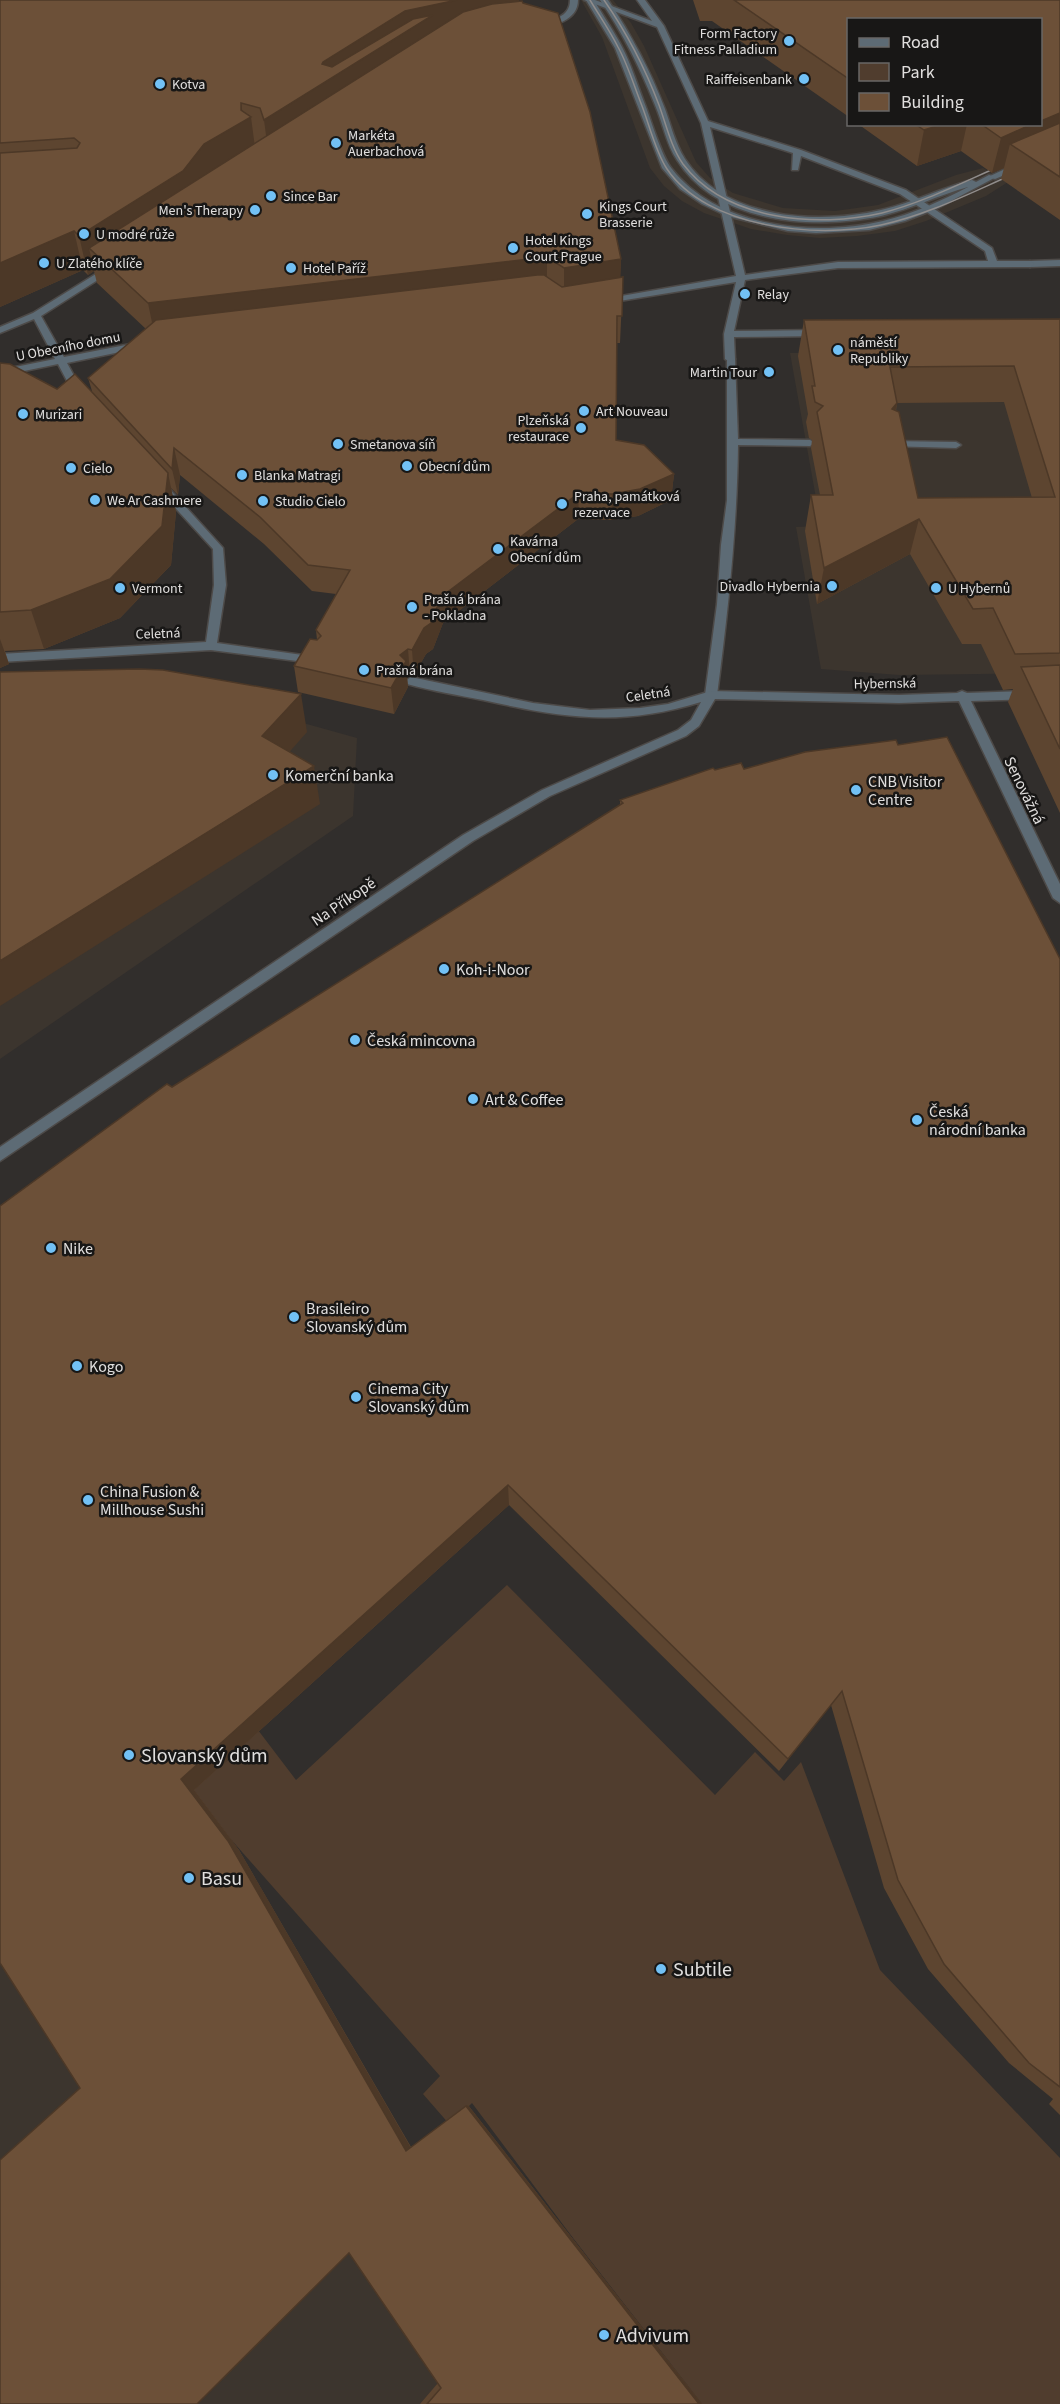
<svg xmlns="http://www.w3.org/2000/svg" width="1060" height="2404" viewBox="0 0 1060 2404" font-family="'Source Sans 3',sans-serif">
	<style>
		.built { fill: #3c352e }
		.green { fill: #503d2e }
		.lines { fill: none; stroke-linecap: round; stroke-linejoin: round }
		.service-casing { stroke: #4d4a48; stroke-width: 3 }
		.pedestrian-casing { stroke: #4d4a48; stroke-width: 3 }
		.minor-casing { stroke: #4d4a48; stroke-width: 3 }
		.service { fill: #5d6b75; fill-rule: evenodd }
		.pedestrian { fill: #5d6b75; fill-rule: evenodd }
		.minor { fill: #5d6b75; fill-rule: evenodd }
		.tram { stroke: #908d8c; stroke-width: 1.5 }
		.wall { fill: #5d4530; fill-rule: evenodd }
		.shaded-wall { fill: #4c3827 }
		.building { fill: #6c5038; stroke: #4c3827; stroke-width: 1.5; fill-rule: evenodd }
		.poi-dot { fill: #72c1f5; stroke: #181716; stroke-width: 2 }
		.labels { text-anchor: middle; stroke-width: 5; stroke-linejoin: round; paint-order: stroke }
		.far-poi-label { font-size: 14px; fill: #e1dfde; stroke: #181716; text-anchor: start }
		.far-street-label { font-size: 14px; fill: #e1dfde; stroke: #181716 }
		.poi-label { font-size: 16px; fill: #e1dfde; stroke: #181716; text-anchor: start }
		.street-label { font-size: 16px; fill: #e1dfde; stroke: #181716 }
		.near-poi-label { font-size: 20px; fill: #e1dfde; stroke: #181716; text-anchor: start }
	</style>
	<rect width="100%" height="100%" fill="#312e2c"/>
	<g class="built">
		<polygon points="581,0 613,0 631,23 644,46 696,162 710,178 733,193 783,208 835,211 878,205 956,175 983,168 1008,182 986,196 926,221 895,231 857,236 820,238 787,235 751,229 704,213 682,201 664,186 650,168 602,37"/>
		<polygon points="790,353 1060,353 1060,673 899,675 821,669 796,527 821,526"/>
		<polygon points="138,677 357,738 353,816 0,1059 0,681"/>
		<polygon points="0,1719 472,2404 0,2404"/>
	</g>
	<polygon class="green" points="507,1585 715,1795 755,1752 784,1781 801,1762 880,1970 1060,2158 1060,2404 702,2404 573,2238 472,2103 450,2125 423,2094 440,2076 189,1792 228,1760 258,1730 296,1780"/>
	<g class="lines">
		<defs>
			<g id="service">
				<path d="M 586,0 L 594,0 C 603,16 614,31 622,47 C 631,64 637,84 644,102 C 651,119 661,156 672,169 C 718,228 816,237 883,221 C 913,214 941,201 968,187 C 939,195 911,209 881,216 C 814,230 717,224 677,160 C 666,144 663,123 655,105 C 640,68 623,33 600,0 L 608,0 C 631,34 650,70 665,109 C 671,125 675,144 685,159 C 724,219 818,225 881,210 C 912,203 941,188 972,180 L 976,182 L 989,175 L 996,177 L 936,209 L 905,221 L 869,230 L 816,233 L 788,231 L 727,216 L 702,204 L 680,189 L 662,168 L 615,48 Z"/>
				<polygon points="1060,260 1060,266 1030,267 1025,264 1030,261"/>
				<path d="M 727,357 L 735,359 L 738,439 L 810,440 L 815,443 L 810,446 L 738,445 C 737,529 728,612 717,695 L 711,699 L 705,695 L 717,604 L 721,545 L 727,500 Z"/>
				<polygon points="891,441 956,442 961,445 956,448 887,446 886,444"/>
			</g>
			<path id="pedestrian" d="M 584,0 L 595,0 L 652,21 L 637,0 L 645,0 L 664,26 L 708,121 L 801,150 L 906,190 L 992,248 L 997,261 L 1030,261 L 1035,264 L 1030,267 L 838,268 L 745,280 L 734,331 L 821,330 L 826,333 L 821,336 L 734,337 L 735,359 L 730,362 L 725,359 L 724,334 L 736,282 L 601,304 L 599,302 L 604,299 L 736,276 L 701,123 L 657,27 ZM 710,127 L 793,153 L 792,170 L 798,170 L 801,156 L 900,194 L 985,251 L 988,261 L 838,262 L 745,275 Z"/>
			<g id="minor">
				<path d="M 570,0 L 578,0 C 578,20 554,27 537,27 L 537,23 C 552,20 570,18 570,0 Z"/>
				<polygon points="1020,162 1024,165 1023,167 995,179 988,177"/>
				<polygon points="112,264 115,265 115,269 41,316 64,357 141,342 146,345 144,347 67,363 84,394 79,397 74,394 58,364 0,376 0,370 55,359 34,319 0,333 0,327 33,313"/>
				<polygon points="161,483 165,484 223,548 226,585 217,643 317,657 323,661 321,664 211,650 0,662 0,654 206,642 214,585 213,549 157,488 157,484"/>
				<path d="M 411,677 L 533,703 L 590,710 L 640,708 L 668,704 L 711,691 L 899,695 L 957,693 L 962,691 L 967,693 L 1060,690 L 1060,698 L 971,701 L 1060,884 L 1060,903 L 1053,898 L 959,701 L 899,703 L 715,699 L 699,726 L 686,736 L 550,796 L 473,841 L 0,1161 L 0,1147 L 463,835 L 542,790 L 678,730 L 691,720 L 701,702 C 620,727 564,718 483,700 C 458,695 432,691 407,684 L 405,681 Z"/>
			</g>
		</defs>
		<use href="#service" class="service-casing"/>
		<use href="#pedestrian" class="pedestrian-casing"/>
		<use href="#minor" class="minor-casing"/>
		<use href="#service" class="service"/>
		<use href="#pedestrian" class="pedestrian"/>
		<use href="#minor" class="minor"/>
		<g class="tram">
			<path d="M 590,0 C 599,15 610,31 618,47 C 628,65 634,86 642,106 C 649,124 656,153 667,169 C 707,228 816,239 881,225 C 928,215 972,192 1016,173"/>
			<path d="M 604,0 C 627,33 645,68 659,105 C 666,124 671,147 683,164 C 726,221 818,228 882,213 C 925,202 965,181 1005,164"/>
		</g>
	</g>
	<g class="wall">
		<polygon points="0,0 519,1 621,259 620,277 623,277 620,343 617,343 616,440 674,474 671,500 638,516 611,520 578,519 443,623 433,649 426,654 414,675 410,675 407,677 408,687 394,714 298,692 294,666 317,640 316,630 336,594 312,591 264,544 180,475 178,495 171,488 176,512 171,565 120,618 44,649 5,651 9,664 0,668 0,363 57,389 92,391 88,378 146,329 97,283 94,271 88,275 83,270 0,307"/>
		<polygon points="693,0 1060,0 1060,220 1001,179 1004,168 992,173 961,151 917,166 858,124 1041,124 849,20 849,117 712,21 700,21"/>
		<path d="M 1060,319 L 1060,813 L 1008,702 L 1013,689 L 1003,690 L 981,644 L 962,644 L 910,554 L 817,604 L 805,531 L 811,495 L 820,495 L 811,448 L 812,440 L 809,438 L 806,422 L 808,414 L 798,356 L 804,320 ZM 1004,402 L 1032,498 L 918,498 L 896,411 L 897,403 Z"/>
		<polygon points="898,745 1060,959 1060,2115 1049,2104 1053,2099 1009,2063 928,1969 884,1888 831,1705 779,1771 509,1505 194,1790 239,1850 411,2147 468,2105 702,2404 420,2404 438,2383 349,2253 80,2088 172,1087 620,805 620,800 715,770 744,769"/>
	</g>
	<g class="shaded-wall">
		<polygon points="457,0 519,0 520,24 269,158 264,120 323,62 405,11"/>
		<polygon points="241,103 244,121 251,117 256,155 89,248 94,271 88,275 79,236 204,144 241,110"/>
		<polygon points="1060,113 1060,144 1010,144 1004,168 992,173 1001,138 1032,124 1041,124 1041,121"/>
		<polygon points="943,124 967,124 961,151 917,166 924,130"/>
		<polygon points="74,231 83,270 0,307 0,263"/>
		<polygon points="547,257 547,291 155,337 148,303"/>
		<polygon points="621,259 620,293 564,303 564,268"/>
		<polygon points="897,403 890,439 892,409"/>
		<polygon points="174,448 180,475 178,495 172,469"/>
		<polygon points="168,473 176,512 171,565 120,618 44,649 31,610"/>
		<polygon points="674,474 671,500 638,516 611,520 612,494"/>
		<polygon points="579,493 578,519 443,623 433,649 426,654 414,675 412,650 441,597"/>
		<polygon points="919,519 910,554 817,604 824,568"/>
		<polygon points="0,639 9,664 0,668"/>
		<polygon points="408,649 410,675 407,677 408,687 394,714 391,688 400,655"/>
		<polygon points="301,694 307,732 270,774 262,736"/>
		<polygon points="314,766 320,804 0,1006 0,961"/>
		<polygon points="508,1485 509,1505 194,1790 239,1850 411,2148 406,2151 181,1779"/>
		<polygon points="468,2105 702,2404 699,2404 466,2106"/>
	</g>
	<g class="building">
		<polygon points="0,0 457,0 405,11 323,62 322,64 332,67 413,19 433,15 264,120 260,108 241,103 241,110 251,117 204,144 183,171 79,236 74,231 0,263 0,153 77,148 80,143 74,138 0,143"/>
		<polygon points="734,0 1060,0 1060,113 1041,121 1041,20 849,20 849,79"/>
		<polygon points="522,1 523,3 558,13 590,112 621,259 564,268 547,257 148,303 89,248 463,12 492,4"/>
		<polygon points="1060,123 1060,177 1010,144"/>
		<polygon points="915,124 943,124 924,130"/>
		<polygon points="981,124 1032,124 1001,138"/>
		<polygon points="537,275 544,275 562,287 623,277 622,316 617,316 616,440 644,445 674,474 640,489 612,494 579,493 441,597 431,623 424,628 412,650 408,649 400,655 406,661 391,688 294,666 310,639 317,640 321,636 316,630 350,570 308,565 260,517 174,448 172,469 88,378 156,320"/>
		<path d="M 1060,319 L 1060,653 L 1015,654 L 993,608 L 973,609 L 919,519 L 824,568 L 811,495 L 833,495 L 817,412 L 823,406 L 815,402 L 812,386 L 815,386 L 804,320 ZM 1014,366 L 1055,497 L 918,498 L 899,412 L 892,409 L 897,403 L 890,367 Z"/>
		<polygon points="0,363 10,364 57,389 75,374 168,473 162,526 110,579 31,610 0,612"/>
		<polygon points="1060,665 1060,749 1021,667"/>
		<polygon points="139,669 163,670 301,694 262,736 314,766 0,961 0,672"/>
		<polygon points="947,737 1060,959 1060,2087 1029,2063 944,1964 898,1880 842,1691 788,1759 508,1485 181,1779 228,1841 406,2151 466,2106 699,2404 427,2404 441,2388 349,2253 197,2404 0,2404 0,2160 80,2088 0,1963 0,1206 167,1084 172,1087 623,803 620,800 713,768 715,770 741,763 744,769 805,752 896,740 898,745"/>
	</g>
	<g class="poi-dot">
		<circle cx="789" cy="41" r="6"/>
		<circle cx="804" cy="79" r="6"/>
		<circle cx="160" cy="84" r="6"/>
		<circle cx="336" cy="143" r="6"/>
		<circle cx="271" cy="196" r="6"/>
		<circle cx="255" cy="210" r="6"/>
		<circle cx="587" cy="214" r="6"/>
		<circle cx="84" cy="234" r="6"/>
		<circle cx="513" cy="248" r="6"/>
		<circle cx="44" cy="263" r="6"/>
		<circle cx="291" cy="268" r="6"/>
		<circle cx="745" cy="294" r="6"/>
		<circle cx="838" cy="350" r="6"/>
		<circle cx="769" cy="372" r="6"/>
		<circle cx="584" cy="411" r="6"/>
		<circle cx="23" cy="414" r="6"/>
		<circle cx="581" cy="428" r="6"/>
		<circle cx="338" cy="444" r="6"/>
		<circle cx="407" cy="466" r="6"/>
		<circle cx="71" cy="468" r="6"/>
		<circle cx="242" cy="475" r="6"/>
		<circle cx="95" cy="500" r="6"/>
		<circle cx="263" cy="501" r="6"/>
		<circle cx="562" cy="504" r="6"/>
		<circle cx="498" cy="549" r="6"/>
		<circle cx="832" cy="586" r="6"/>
		<circle cx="120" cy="588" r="6"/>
		<circle cx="936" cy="588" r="6"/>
		<circle cx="412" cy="607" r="6"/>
		<circle cx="364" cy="670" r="6"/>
		<circle cx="273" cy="775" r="6"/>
		<circle cx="856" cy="790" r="6"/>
		<circle cx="444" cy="969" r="6"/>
		<circle cx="355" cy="1040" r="6"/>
		<circle cx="473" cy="1099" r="6"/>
		<circle cx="917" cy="1120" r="6"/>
		<circle cx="51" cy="1248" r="6"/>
		<circle cx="294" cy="1317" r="6"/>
		<circle cx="77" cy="1366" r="6"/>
		<circle cx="356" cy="1397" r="6"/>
		<circle cx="88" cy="1500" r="6"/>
		<circle cx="129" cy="1755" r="6"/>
		<circle cx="189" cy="1878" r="6"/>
		<circle cx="661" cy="1969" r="6"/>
		<circle cx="604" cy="2335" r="6"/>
	</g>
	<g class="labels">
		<g class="far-poi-label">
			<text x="777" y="38" text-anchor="end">Form Factory<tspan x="777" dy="16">Fitness Palladium</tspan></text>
			<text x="792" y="84" text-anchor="end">Raiffeisenbank</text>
			<text x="172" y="89">Kotva</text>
			<text x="348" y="140">Markéta<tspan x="348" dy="16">Auerbachová</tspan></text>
			<text x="283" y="201">Since Bar</text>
			<text x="599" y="211">Kings Court<tspan x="599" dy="16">Brasserie</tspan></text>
			<text x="243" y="215" text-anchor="end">Men's Therapy</text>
			<text x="96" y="239">U modré růže</text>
			<text x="525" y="245">Hotel Kings<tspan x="525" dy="16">Court Prague</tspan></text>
			<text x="56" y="268">U Zlatého klíče</text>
			<text x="303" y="273">Hotel Paříž</text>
			<text x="757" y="299">Relay</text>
			<text x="850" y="347">náměstí<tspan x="850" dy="16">Republiky</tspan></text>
			<text x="757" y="377" text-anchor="end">Martin Tour</text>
			<text x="596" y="416">Art Nouveau</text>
			<text x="35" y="419">Murizari</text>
			<text x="569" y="425" text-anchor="end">Plzeňská<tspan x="569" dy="16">restaurace</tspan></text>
			<text x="350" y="449">Smetanova síň</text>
			<text x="419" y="471">Obecní dům</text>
			<text x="83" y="473">Cielo</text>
			<text x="254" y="480">Blanka Matragi</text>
			<text x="574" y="501">Praha, památková<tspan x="574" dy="16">rezervace</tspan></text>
			<text x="107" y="505">We Ar Cashmere</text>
			<text x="275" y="506">Studio Cielo</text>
			<text x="510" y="546">Kavárna<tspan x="510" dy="16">Obecní dům</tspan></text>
			<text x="820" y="591" text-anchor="end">Divadlo Hybernia</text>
			<text x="132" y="593">Vermont</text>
			<text x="948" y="593">U Hybernů</text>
			<text x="424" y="604">Prašná brána<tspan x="424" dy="16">- Pokladna</tspan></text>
			<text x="376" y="675">Prašná brána</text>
		</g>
		<g class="far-street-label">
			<text transform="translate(68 346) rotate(-11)" y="5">U Obecního domu</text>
			<text transform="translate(158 633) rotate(-2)" y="5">Celetná</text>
			<text transform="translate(885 683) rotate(-1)" y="5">Hybernská</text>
			<text transform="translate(648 694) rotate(-8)" y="5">Celetná</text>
		</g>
		<g class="poi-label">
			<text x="285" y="781">Komerční banka</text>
			<text x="868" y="787">CNB Visitor<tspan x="868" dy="18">Centre</tspan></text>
			<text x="456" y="975">Koh-i-Noor</text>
			<text x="367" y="1046">Česká mincovna</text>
			<text x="485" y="1105">Art &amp; Coffee</text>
			<text x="929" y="1117">Česká<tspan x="929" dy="18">národní banka</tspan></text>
			<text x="63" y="1254">Nike</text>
			<text x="306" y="1314">Brasileiro<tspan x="306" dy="18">Slovanský dům</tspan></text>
			<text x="89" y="1372">Kogo</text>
			<text x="368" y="1394">Cinema City<tspan x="368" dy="18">Slovanský dům</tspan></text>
			<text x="100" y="1497">China Fusion &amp;<tspan x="100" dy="18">Millhouse Sushi</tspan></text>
		</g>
		<g class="street-label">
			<text transform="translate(1025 790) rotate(64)" y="6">Senovážná</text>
			<text transform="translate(343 901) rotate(-34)" y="6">Na Příkopě</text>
		</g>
		<g class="near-poi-label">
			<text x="141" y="1762">Slovanský dům</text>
			<text x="201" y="1885">Basu</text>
			<text x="673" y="1976">Subtile</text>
			<text x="616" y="2342">Advivum</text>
		</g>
	</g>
	<rect x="847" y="18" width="195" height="108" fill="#181716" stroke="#686766" stroke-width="1.5"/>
	<rect x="859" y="38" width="30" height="9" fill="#5d6b75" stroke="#686766" stroke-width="1.5"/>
	<text x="901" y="48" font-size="18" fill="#e1dfde">Road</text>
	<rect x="859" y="63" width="30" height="18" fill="#503d2e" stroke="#686766" stroke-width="1.5"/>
	<text x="901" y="78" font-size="18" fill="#e1dfde">Park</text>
	<rect x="859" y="93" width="30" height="18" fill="#6c5038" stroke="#686766" stroke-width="1.5"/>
	<text x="901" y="108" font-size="18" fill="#e1dfde">Building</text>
</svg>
